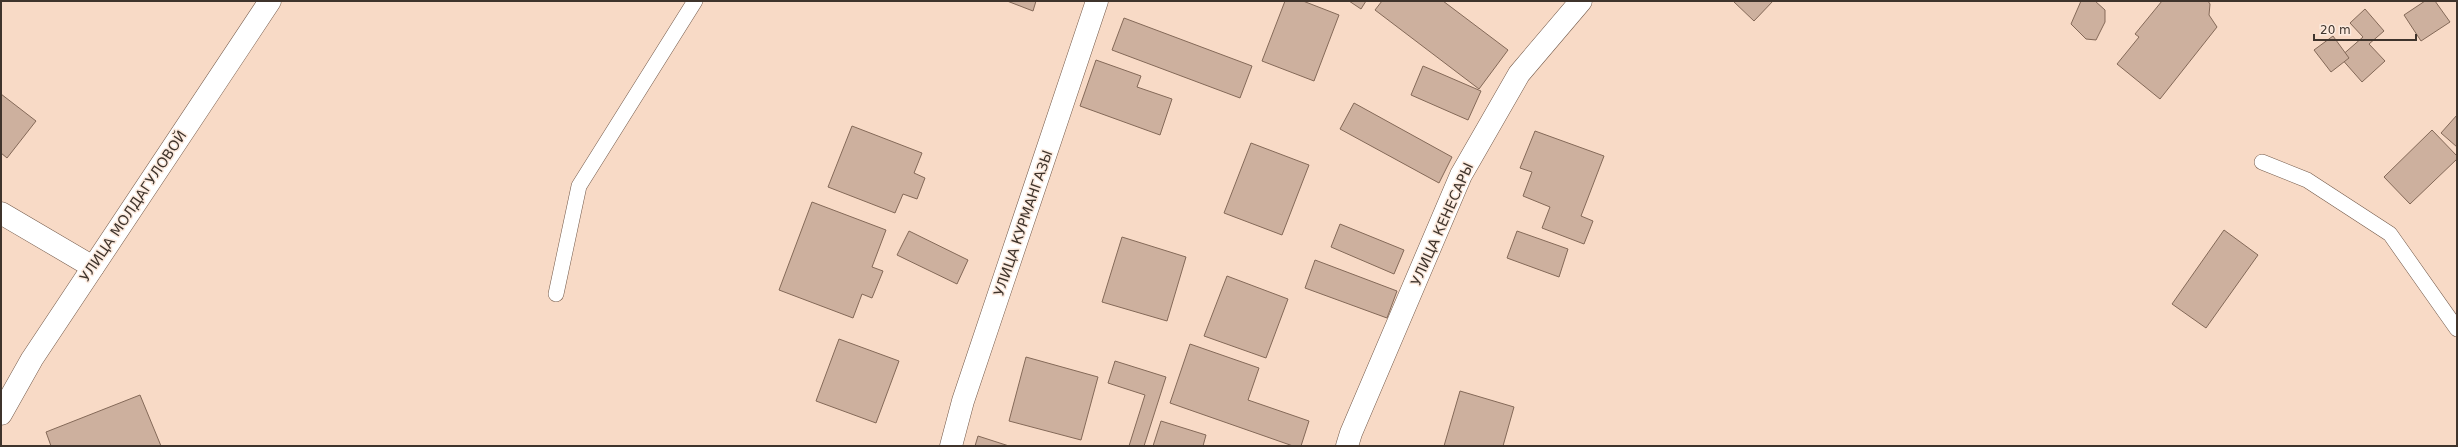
<svg xmlns="http://www.w3.org/2000/svg" width="2458" height="447" viewBox="0 0 2458 447" font-family="'DejaVu Sans',sans-serif">
	<style>
		.building { fill: #cdb09e; stroke: #846958 }
		.lines { fill: none; stroke-linecap: round; stroke-linejoin: round }
		.service-casing { stroke: #735949; stroke-width: 16 }
		.minor-casing { stroke: #735949; stroke-width: 23 }
		.service { stroke: #fff; stroke-width: 15 }
		.minor { stroke: #fff; stroke-width: 22 }
		.labels { text-anchor: middle; stroke-width: 3; stroke-linejoin: round; paint-order: stroke }
		.street-label { font-size: 14px; fill: #3f342c; stroke: #fceade }
	</style>
	<rect width="100%" height="100%" fill="#f8dac6"/>
	<g class="building">
		<polygon points="1007,1 1036,1 1033,11"/>
		<polygon points="1285,1 1303,1 1339,15 1314,81 1262,61"/>
		<polygon points="1349,1 1366,1 1361,9"/>
		<polygon points="1382,1 1443,1 1508,50 1479,89 1375,10"/>
		<polygon points="1733,1 1773,1 1754,21"/>
		<polygon points="2095,1 2105,10 2105,22 2096,40 2086,39 2071,24 2081,1"/>
		<polygon points="2162,1 2208,1 2210,4 2209,15 2217,27 2160,99 2117,64 2139,37 2135,34"/>
		<polygon points="2425,1 2435,1 2450,22 2421,41 2404,15"/>
		<polygon points="2365,9 2384,31 2369,44 2385,61 2362,82 2340,57 2363,37 2350,23"/>
		<polygon points="1124,18 1252,66 1240,98 1112,50"/>
		<polygon points="2333,36 2349,58 2331,72 2314,50"/>
		<polygon points="1096,60 1141,76 1137,87 1172,99 1160,135 1080,106"/>
		<polygon points="1423,66 1481,91 1468,120 1411,95"/>
		<polygon points="1,94 36,121 7,158 1,153"/>
		<polygon points="1354,103 1452,157 1439,183 1340,129"/>
		<polygon points="2457,115 2457,147 2441,133"/>
		<polygon points="852,126 922,153 914,173 925,178 917,199 903,194 895,213 828,187"/>
		<polygon points="2432,130 2457,156 2457,159 2410,204 2384,177"/>
		<polygon points="1535,131 1604,156 1581,216 1593,221 1584,244 1542,228 1550,207 1523,196 1532,172 1520,168"/>
		<polygon points="1251,143 1309,165 1282,235 1224,213"/>
		<polygon points="812,202 886,230 872,267 883,271 872,298 862,294 853,318 779,290"/>
		<polygon points="1340,224 1404,250 1394,274 1331,247"/>
		<polygon points="2224,230 2258,255 2206,328 2172,304"/>
		<polygon points="909,231 968,260 957,284 897,255"/>
		<polygon points="1517,231 1568,249 1559,277 1507,258"/>
		<polygon points="1122,237 1186,257 1167,321 1102,302"/>
		<polygon points="1315,260 1397,291 1387,318 1305,288"/>
		<polygon points="1227,276 1288,299 1266,358 1204,336"/>
		<polygon points="839,339 899,361 876,423 816,401"/>
		<polygon points="1190,344 1259,368 1248,400 1309,421 1301,446 1293,446 1170,403"/>
		<polygon points="1026,357 1098,377 1081,440 1009,421"/>
		<polygon points="1115,361 1166,377 1144,446 1129,446 1145,395 1108,383"/>
		<polygon points="1460,391 1514,407 1503,446 1444,446"/>
		<polygon points="140,395 161,446 51,446 46,432"/>
		<polygon points="1161,421 1206,435 1203,446 1153,446"/>
		<polygon points="978,436 1009,446 975,446"/>
	</g>
	<g class="lines">
		<defs>
			<g id="service">
				<polyline points="2262,162 2307,180 2390,234 2457,329"/>
				<polyline points="556,294 579,186 695,1"/>
			</g>
			<g id="minor">
				<polyline points="1,213 93,267"/>
				<polyline points="1,414 32,359 270,1"/>
				<polyline points="951,446 963,401 1097,1"/>
				<polyline points="1347,446 1351,433 1461,175 1519,74 1581,1"/>
			</g>
		</defs>
		<use href="#service" class="service-casing"/>
		<use href="#minor" class="minor-casing"/>
		<use href="#service" class="service"/>
		<use href="#minor" class="minor"/>
	</g>
	<g class="labels">
		<g class="street-label">
			<text transform="translate(133 206) rotate(-56)" y="5">УЛИЦА МОЛДАГУЛОВОЙ</text>
			<text transform="translate(1023 223) rotate(-71)" y="5">УЛИЦА КУРМАНГАЗЫ</text>
			<text transform="translate(1442 224) rotate(-66)" y="5">УЛИЦА КЕНЕСАРЫ</text>
		</g>
	</g>
	<rect width="2458" height="447" fill="none" stroke="#3f342c" stroke-width="4"/>
	<path d="M2314 34v6h102v-6" fill="none" stroke="#3f342c" stroke-width="2"/>
	<text x="2320" y="34" font-size="12" fill="#3f342c" stroke="#fceade" stroke-width="3" paint-order="stroke">20 m</text>
</svg>
